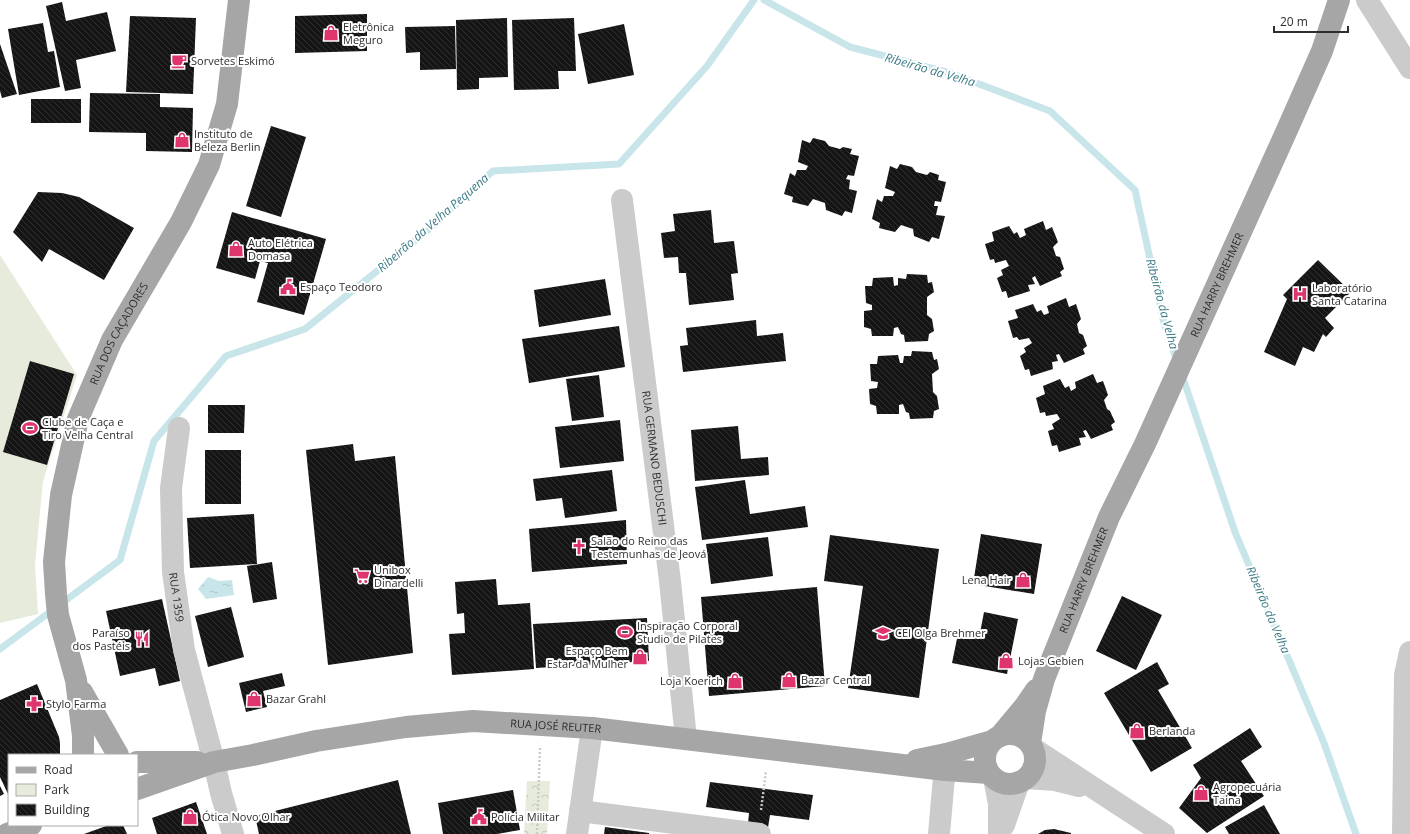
<svg xmlns="http://www.w3.org/2000/svg" width="1410" height="834" viewBox="0 0 1410 834" font-family="'Open Sans',sans-serif">
	<style>
		.green { fill: #e7ebdc }
		.park { fill: url(#park-crowns) }
		.water { fill: url(#water-ripples) }
		.lines { fill: none; stroke-linecap: round; stroke-linejoin: round }
		.stream { stroke: #c8e5ea; stroke-width: 7 }
		.building { fill: url(#building-back-hatch) }
		.path { stroke: #cbcbcb; stroke-width: 2.5; stroke-dasharray: 2 2; stroke-linecap: butt }
		.minor { stroke: #cbcbcb; stroke-width: 22 }
		.major { stroke: #a6a6a6; stroke-width: 22 }
		.labels { text-anchor: middle; stroke-width: 4; stroke-linejoin: round; paint-order: stroke }
		.poi-label { font-size: 11px; fill: #2e2e2e; stroke: #fff; text-anchor: start }
		.street-label { font-size: 11px; fill: #2e2e2e; stroke: #fff }
		.water-label { font-size: 12px; font-style: italic; fill: #3c7c87; stroke: #fff }
	</style>
	<defs>
		<pattern id="park-crowns" width="20" height="18" patternUnits="userSpaceOnUse"><rect width="20" height="18" fill="#e7ebdc"/><path d="M2 6a3 3 0 1 1 6 0M12 15a3 3 0 1 1 6 0" fill="none" stroke="#c6cabd"/></pattern>
		<pattern id="water-ripples" width="26" height="14" patternUnits="userSpaceOnUse"><rect width="26" height="14" fill="#c8e5ea"/><path d="M2 4q2-2 4 0t4 0M15 11q2-2 4 0t4 0" fill="none" stroke="#acc5c9"/></pattern>
		<pattern id="building-back-hatch" width="6" height="6" patternUnits="userSpaceOnUse"><rect width="6" height="6" fill="#151515"/><path d="M-1 5l2 2M0 0l6 6M5-1l2 2" fill="none" stroke="#2f2f2f"/></pattern>
	</defs>
	<rect width="100%" height="100%" fill="#fff"/>
	<polygon class="green" points="0,255 77,375 43,481 35,565 38,614 0,623"/>
	<polygon class="park" points="527,781 550,781 547,834 524,834"/>
	<polygon class="water" points="208,577 219,581 232,580 234,595 206,599 198,589"/>
	<g class="lines">
		<g class="stream">
			<polyline points="764,0 850,47 950,73 1050,111 1135,190 1164,323 1177,361"/>
			<polyline points="1182,375 1235,532 1324,743 1356,834"/>
			<polyline points="0,649 120,560 154,441 226,356 305,329 427,231 493,171 619,164 707,66 754,0"/>
		</g>
	</g>
	<g class="building">
		<polygon points="62,2 66,21 107,12 116,51 76,60 81,88 65,91 46,6"/>
		<polygon points="367,14 367,51 295,53 295,16"/>
		<polygon points="130,16 196,18 193,94 126,92"/>
		<polygon points="507,18 508,77 479,78 479,89 457,90 456,20"/>
		<polygon points="574,18 576,71 558,71 559,89 514,90 512,20"/>
		<polygon points="43,23 48,52 54,51 60,87 19,95 8,29"/>
		<polygon points="624,24 634,75 588,84 578,34"/>
		<polygon points="455,26 456,69 420,70 420,52 406,53 405,27"/>
		<polygon points="0,44 17,94 2,98 0,91"/>
		<polygon points="90,93 160,94 160,107 193,108 192,152 146,151 146,133 89,132"/>
		<rect x="31" y="99" width="50" height="24"/>
		<polygon points="271,126 306,137 281,217 246,206"/>
		<polygon points="813,138 825,141 829,146 840,149 843,147 852,149 850,154 859,156 854,176 848,175 846,179 850,180 849,189 857,191 852,213 845,211 842,216 826,210 825,203 813,199 808,206 792,202 793,197 784,194 790,173 795,176 797,170 806,170 808,166 798,162 802,140 810,143"/>
		<polygon points="900,164 912,167 916,172 927,175 930,172 939,175 938,180 946,182 941,202 935,201 934,206 938,206 936,215 945,216 939,239 932,237 929,242 914,236 913,229 901,225 895,232 879,228 880,223 872,219 877,199 882,202 884,196 893,196 895,192 885,188 890,166 897,169"/>
		<polygon points="38,192 62,193 79,197 134,228 104,280 49,249 42,262 13,232"/>
		<polygon points="711,210 714,243 734,241 738,273 731,274 734,300 689,305 686,273 679,273 678,257 664,258 661,233 675,231 673,214"/>
		<polygon points="232,212 326,239 304,315 257,302 268,263 260,261 255,279 216,268"/>
		<polygon points="1043,221 1046,230 1052,227 1058,242 1053,247 1056,256 1060,257 1064,269 1060,272 1062,276 1040,286 1035,276 1032,278 1035,284 1028,285 1030,291 1008,298 1006,291 1002,292 997,278 1003,275 1001,270 1009,266 1006,260 995,263 994,259 990,260 985,244 994,241 992,232 1009,226 1014,234 1017,232 1020,238 1026,235 1024,229"/>
		<polygon points="1318,260 1351,292 1325,318 1334,328 1326,337 1323,334 1314,352 1303,347 1295,366 1264,352 1287,299 1283,295"/>
		<polygon points="907,274 927,275 928,283 932,282 934,292 927,297 927,315 932,319 934,331 929,334 928,341 905,342 904,335 901,334 898,327 894,328 893,336 872,336 871,329 864,327 864,311 872,310 872,305 866,303 865,286 872,286 873,278 893,277 894,286 898,285 898,278 906,279"/>
		<polygon points="605,279 611,315 539,327 534,290"/>
		<polygon points="1066,298 1069,307 1076,304 1081,319 1077,324 1079,333 1083,335 1087,346 1083,349 1085,354 1064,363 1059,354 1056,355 1058,361 1052,362 1053,369 1031,376 1029,369 1025,370 1020,356 1026,352 1024,348 1032,343 1029,338 1019,340 1017,337 1013,338 1008,321 1018,318 1015,310 1033,304 1037,312 1041,310 1044,315 1049,313 1047,306"/>
		<polygon points="756,320 757,336 783,333 786,361 683,372 680,346 688,345 686,328"/>
		<polygon points="619,326 625,367 529,383 522,339"/>
		<polygon points="912,351 932,352 934,360 937,359 939,369 932,374 933,392 937,396 939,409 934,411 933,418 910,419 909,413 906,412 903,404 899,405 899,414 877,414 876,406 870,404 869,389 877,388 878,382 871,381 870,364 877,364 878,356 898,355 900,363 903,363 904,356 911,356"/>
		<polygon points="30,361 74,374 47,465 3,452"/>
		<polygon points="1093,374 1097,383 1103,381 1108,395 1104,400 1107,409 1110,411 1115,422 1111,425 1113,430 1091,439 1086,430 1083,431 1086,437 1079,438 1081,445 1059,452 1057,445 1052,446 1048,431 1054,429 1052,424 1060,419 1057,414 1046,416 1045,412 1040,413 1036,398 1045,394 1043,386 1060,379 1065,388 1069,386 1071,391 1076,388 1075,382"/>
		<polygon points="599,375 604,417 572,421 566,379"/>
		<polygon points="208,405 245,405 244,433 208,433"/>
		<polygon points="620,420 624,461 560,468 555,427"/>
		<polygon points="738,426 741,459 768,457 769,475 695,481 691,430"/>
		<polygon points="353,444 355,461 395,456 413,653 328,665 306,450"/>
		<rect x="205" y="450" width="36" height="54"/>
		<polygon points="612,470 617,511 565,518 562,498 536,501 533,479"/>
		<polygon points="745,480 750,514 805,506 808,527 702,540 695,487"/>
		<polygon points="254,514 257,564 190,568 187,518"/>
		<polygon points="626,520 627,564 532,572 529,529"/>
		<polygon points="981,534 1042,544 1034,594 973,584"/>
		<polygon points="830,535 939,549 919,698 848,688 863,586 824,581"/>
		<polygon points="768,537 773,576 711,584 706,544"/>
		<polygon points="272,562 277,599 253,603 247,566"/>
		<polygon points="496,579 498,605 530,603 534,669 452,675 449,634 465,633 464,613 457,614 455,582"/>
		<polygon points="817,587 825,686 709,696 701,597"/>
		<polygon points="1122,596 1162,615 1136,670 1096,651"/>
		<polygon points="162,599 180,681 159,686 155,668 120,676 106,611"/>
		<polygon points="231,607 244,657 208,667 195,616"/>
		<polygon points="984,612 1018,619 1007,674 952,663 959,629 980,633"/>
		<polygon points="647,618 649,661 536,668 533,624"/>
		<polygon points="1157,662 1169,684 1158,690 1192,748 1151,772 1104,693"/>
		<polygon points="282,673 285,686 263,691 267,707 246,712 239,683"/>
		<polygon points="37,684 59,737 60,743 60,755 9,755 9,793 8,794 0,777 0,700"/>
		<polygon points="1250,728 1262,747 1241,761 1264,796 1207,833 1179,808 1201,778 1193,765"/>
		<polygon points="398,780 411,834 259,834 255,816"/>
		<polygon points="710,782 813,795 809,820 770,815 767,834 747,834 749,813 706,807"/>
		<polygon points="0,786 4,794 0,796"/>
		<polygon points="513,790 520,830 497,834 443,834 438,803"/>
		<polygon points="196,802 207,834 157,834 152,818"/>
		<polygon points="1264,805 1280,834 1229,834 1225,827"/>
		<polygon points="109,825 123,825 127,834 84,834"/>
		<polygon points="605,827 649,833 649,834 604,834"/>
		<polygon points="1054,829 1071,833 1071,834 1038,834 1045,830"/>
	</g>
	<g class="lines">
		<g class="path">
			<polyline points="761,810 766,771"/>
			<polyline points="537,834 540,747"/>
		</g>
		<g class="minor">
			<polyline points="1367,0 1410,68"/>
			<path id="s1" d="M 622,200 L 670,581 L 686,739"/>
			<path id="s2" d="M 179,428 L 171,488 L 173,572 L 184,650 L 214,762 L 221,793 L 233,834"/>
			<polyline points="1034,749 1164,834"/>
			<polyline points="994,778 999,804 999,834"/>
			<polyline points="1026,778 1055,780 1079,786"/>
			<polyline points="580,811 760,834"/>
			<polyline points="1004,825 1019,782"/>
			<polyline points="577,834 592,728"/>
			<polyline points="939,834 946,754"/>
			<polyline points="1403,834 1405,675 1410,652"/>
		</g>
		<g class="major">
			<polyline points="82,692 118,755"/>
			<circle cx="1010" cy="759" r="25"/>
			<polyline points="1000,736 1025,706 1036,690"/>
			<path id="s3" d="M 1030,743 L 1035,711 L 1044,679 L 1109,517 L 1145,444 L 1287,130 L 1322,51 L 1339,0"/>
			<path id="s4" d="M 83,755 L 83,736 L 76,680 L 58,615 L 56,594 L 54,562 L 61,495 L 78,419 L 112,340 L 181,222 L 209,165 L 227,104 L 239,0"/>
			<polyline points="917,760 946,754 992,741"/>
			<polyline points="137,762 197,762"/>
			<path id="s5" d="M 137,789 L 214,762 L 253,755 L 316,741 L 406,727 L 473,721 L 592,728 L 945,770 L 989,773"/>
			<polyline points="7,834 31,825"/>
		</g>
	</g>
	<defs>
		<symbol id="shop-bare" viewBox="-9 -9 18 18"><path d="M-5-2.5h2.3a2.7 3.5 0 0 1 5.4 0H5L5.5 6h-11ZM-1.5-2.5h3a1.5 2.3 0 0 0-3 0Z" fill="#df356d" stroke="#fff" stroke-width="2.5" paint-order="stroke"/></symbol>
		<symbol id="cafe-bare" viewBox="-9 -9 18 18"><path d="M-5.5-4.5H6V0H3Q3 3.5 0 3.5H-2.5Q-5.5 3.5-5.5 0ZM3-3.2v2h1.7v-2ZM-6 4.5H4V6H-6Z" fill="#df356d" stroke="#fff" stroke-width="2.5" paint-order="stroke"/></symbol>
		<symbol id="civic-bare" viewBox="-9 -9 18 18"><path d="M-.6-6.5H3V-4.5H.6V-3L4-1V1h2V6H-6V1h2V-1L-.6-3ZM-1.2 2.5V6h2.4V2.5Z" fill="#df356d" stroke="#fff" stroke-width="2.5" paint-order="stroke"/></symbol>
		<symbol id="hospital-bare" viewBox="-9 -9 18 18"><path d="M-5-5h3v3.5h4V-5h3V5h-3V1.5h-4V5h-3Z" fill="#df356d" stroke="#fff" stroke-width="2.5" paint-order="stroke"/></symbol>
		<symbol id="stadium-bare" viewBox="-9 -9 18 18"><path d="M0-5a6.5 5 0 1 0 0 10a6.5 5 0 1 0 0-10ZM-3.5-1.8h7v3.6h-7Z" fill="#df356d" stroke="#fff" stroke-width="2.5" paint-order="stroke"/></symbol>
		<symbol id="church-bare" viewBox="-9 -9 18 18"><path d="M-1.2-6h2.4v3.5h3.3v2.4h-3.3V6h-2.4V-.1h-3.3v-2.4h3.3Z" fill="#df356d" stroke="#fff" stroke-width="2.5" paint-order="stroke"/></symbol>
		<symbol id="supermarket-bare" viewBox="-9 -9 18 18"><path d="M-6-5.5h2.5l.6 2H6L4.5 2H-2.5L-4.4-4H-6ZM-1.5 3.2a1.3 1.3 0 1 0 .1 0ZM3 3.2a1.3 1.3 0 1 0 .1 0Z" fill="#df356d" stroke="#fff" stroke-width="2.5" paint-order="stroke"/></symbol>
		<symbol id="school-bare" viewBox="-9 -9 18 18"><path d="M0-5L7-2L0 1L-7-2ZM-4 1L0 2.5L4 1V4Q0 6-4 4Z" fill="#df356d" stroke="#fff" stroke-width="2.5" paint-order="stroke"/></symbol>
		<symbol id="restaurant-bare" viewBox="-9 -9 18 18"><path d="M-5-6h1v4h1v-4h1v4h1v-4h1v5L-1.5 .5V6h-2V.5L-5-1ZM5-6V6H3V1.5H1.5Q1.5-4 5-6Z" fill="#df356d" stroke="#fff" stroke-width="2.5" paint-order="stroke"/></symbol>
		<symbol id="pharmacy-bare" viewBox="-9 -9 18 18"><path d="M-2-6h4v4h4v4h-4v4h-4v-4h-4v-4h4Z" fill="#df356d" stroke="#fff" stroke-width="2.5" paint-order="stroke"/></symbol>
	</defs>
	<g fill-rule="evenodd">
		<use href="#shop-bare" x="320" y="22" width="22" height="22"/>
		<use href="#cafe-bare" x="168" y="50" width="22" height="22"/>
		<use href="#shop-bare" x="171" y="129" width="22" height="22"/>
		<use href="#shop-bare" x="225" y="238" width="22" height="22"/>
		<use href="#civic-bare" x="277" y="276" width="22" height="22"/>
		<use href="#hospital-bare" x="1289" y="283" width="22" height="22"/>
		<use href="#stadium-bare" x="19" y="417" width="22" height="22"/>
		<use href="#church-bare" x="568" y="536" width="22" height="22"/>
		<use href="#supermarket-bare" x="351" y="565" width="22" height="22"/>
		<use href="#shop-bare" x="1012" y="569" width="22" height="22"/>
		<use href="#stadium-bare" x="614" y="621" width="22" height="22"/>
		<use href="#school-bare" x="872" y="622" width="22" height="22"/>
		<use href="#restaurant-bare" x="131" y="628" width="22" height="22"/>
		<use href="#shop-bare" x="629" y="646" width="22" height="22"/>
		<use href="#shop-bare" x="995" y="650" width="22" height="22"/>
		<use href="#shop-bare" x="778" y="669" width="22" height="22"/>
		<use href="#shop-bare" x="724" y="670" width="22" height="22"/>
		<use href="#shop-bare" x="243" y="688" width="22" height="22"/>
		<use href="#pharmacy-bare" x="23" y="693" width="22" height="22"/>
		<use href="#shop-bare" x="1126" y="720" width="22" height="22"/>
		<use href="#shop-bare" x="1190" y="782" width="22" height="22"/>
		<use href="#shop-bare" x="179" y="806" width="22" height="22"/>
		<use href="#civic-bare" x="468" y="806" width="22" height="22"/>
	</g>
	<g class="labels">
		<g class="poi-label">
			<text x="343" y="31">Eletrônica<tspan x="343" dy="13">Meguro</tspan></text>
			<text x="191" y="65">Sorvetes Eskimó</text>
			<text x="194" y="138">Instituto de<tspan x="194" dy="13">Beleza Berlin</tspan></text>
			<text x="248" y="247">Auto Elétrica<tspan x="248" dy="13">Domasa</tspan></text>
			<text x="300" y="291">Espaço Teodoro</text>
			<text x="1312" y="292">Laboratório<tspan x="1312" dy="13">Santa Catarina</tspan></text>
			<text x="42" y="426">Clube de Caça e<tspan x="42" dy="13">Tiro Velha Central</tspan></text>
			<text x="591" y="545">Salão do Reino das<tspan x="591" dy="13">Testemunhas de Jeová</tspan></text>
			<text x="374" y="574">Unibox<tspan x="374" dy="13">Dinardelli</tspan></text>
			<text x="1011" y="584" text-anchor="end">Lena Hair</text>
			<text x="637" y="630">Inspiração Corporal<tspan x="637" dy="13">Studio de Pilates</tspan></text>
			<text x="130" y="637" text-anchor="end">Paraíso<tspan x="130" dy="13">dos Pastéis</tspan></text>
			<text x="895" y="637">CEI Olga Brehmer</text>
			<text x="628" y="655" text-anchor="end">Espaço Bem<tspan x="628" dy="13">Estar da Mulher</tspan></text>
			<text x="1018" y="665">Lojas Gebien</text>
			<text x="801" y="684">Bazar Central</text>
			<text x="723" y="685" text-anchor="end">Loja Koerich</text>
			<text x="266" y="703">Bazar Grahl</text>
			<text x="46" y="708">Stylo Farma</text>
			<text x="1149" y="735">Berlanda</text>
			<text x="1213" y="791">Agropecuária<tspan x="1213" dy="13">Taina</tspan></text>
			<text x="202" y="821">Ótica Novo Olhar</text>
			<text x="491" y="821">Polícia Militar</text>
		</g>
		<g class="street-label">
			<text dy="4" stroke="none"><textPath href="#s3" startOffset="496">RUA HARRY BREHMER</textPath></text>
			<text dy="4" stroke="none"><textPath href="#s4" startOffset="436">RUA DOS CAÇADORES</textPath></text>
			<text dy="4" stroke="none"><textPath href="#s1" startOffset="260">RUA GERMANO BEDUSCHI</textPath></text>
			<text dy="4" stroke="none"><textPath href="#s3" startOffset="172">RUA HARRY BREHMER</textPath></text>
			<text dy="4" stroke="none"><textPath href="#s2" startOffset="170">RUA 1359</textPath></text>
			<text dy="4" stroke="none"><textPath href="#s5" startOffset="427">RUA JOSÉ REUTER</textPath></text>
		</g>
		<g class="water-label">
			<text transform="translate(930 70) rotate(16)" y="4">Ribeirão da Velha</text>
			<text transform="translate(433 223) rotate(-41)" y="4">Ribeirão da Velha Pequena</text>
			<text transform="translate(1162 304) rotate(75)" y="4">Ribeirão da Velha</text>
			<text transform="translate(1268 610) rotate(67)" y="4">Ribeirão da Velha</text>
		</g>
	</g>
	<rect x="8" y="754" width="130" height="72" fill="#ffffff" stroke="#ababab"/>
	<rect x="16" y="767" width="20" height="6" fill="#a6a6a6" stroke="#ababab"/>
	<text x="44" y="774" font-size="12" fill="#2e2e2e">Road</text>
	<rect x="16" y="784" width="20" height="12" fill="#e7ebdc" stroke="#ababab"/>
	<text x="44" y="794" font-size="12" fill="#2e2e2e">Park</text>
	<rect x="16" y="804" width="20" height="12" fill="url(#building-back-hatch)" stroke="#ababab"/>
	<text x="44" y="814" font-size="12" fill="#2e2e2e">Building</text>
	<path d="M1274 26v6h74v-6" fill="none" stroke="#2e2e2e" stroke-width="2"/>
	<text x="1280" y="26" font-size="12" fill="#2e2e2e" stroke="#ffffff" stroke-width="3" paint-order="stroke">20 m</text>
</svg>
